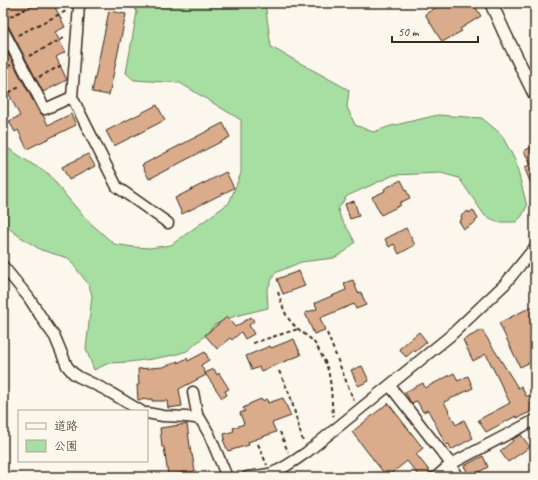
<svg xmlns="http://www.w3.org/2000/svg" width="538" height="480" viewBox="0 0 538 480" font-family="Caveat,'Klee One',sans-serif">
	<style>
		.green { fill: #a7dea2; stroke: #718460 }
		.building { fill: #daac8c; stroke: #3b2a1e }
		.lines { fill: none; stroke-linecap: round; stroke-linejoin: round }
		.minor-casing { stroke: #3b2a1e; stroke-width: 13 }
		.tertiary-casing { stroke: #3b2a1e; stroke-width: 15 }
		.path { stroke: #3b2a1e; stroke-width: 2; stroke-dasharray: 4 3; stroke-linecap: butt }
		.minor { stroke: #fbf7ec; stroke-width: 10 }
		.tertiary { stroke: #fbf7ec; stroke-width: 12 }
	</style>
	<rect width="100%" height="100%" fill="#fbf7ec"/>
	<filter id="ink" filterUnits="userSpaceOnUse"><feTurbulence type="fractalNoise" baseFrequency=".025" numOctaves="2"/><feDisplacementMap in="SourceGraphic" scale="8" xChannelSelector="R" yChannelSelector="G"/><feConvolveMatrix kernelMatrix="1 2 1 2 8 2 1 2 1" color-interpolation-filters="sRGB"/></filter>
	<g filter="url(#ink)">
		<polygon class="green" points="132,3 265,3 271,47 349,90 347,107 355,125 373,132 391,126 438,115 482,118 501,134 515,160 527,206 522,216 516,222 499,222 485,216 459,178 441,173 394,175 347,196 338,209 341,219 349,231 355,242 346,251 334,258 301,262 275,273 267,290 268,308 235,316 214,325 205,336 187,351 174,355 152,359 129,362 109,363 94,370 86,349 92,296 89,285 68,258 41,250 19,236 3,224 3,145 32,164 49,174 67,197 86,219 114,244 133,247 150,248 171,245 229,203 241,173 241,120 180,83 134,80 126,73 137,12"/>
		<g class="building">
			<polygon points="3,3 53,3 65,27 55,32 65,52 56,57 67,80 43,92 9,27 6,24 3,24"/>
			<polygon points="444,3 473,3 481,16 460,29 462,31 442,42 425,14"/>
			<polygon points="109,11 126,14 109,95 92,92"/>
			<polygon points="3,44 39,112 43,115 48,125 71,114 76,125 27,149 18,130 15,132 9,121 20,116 7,90 3,92"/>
			<polygon points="157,105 165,120 114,146 106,131"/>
			<polygon points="223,123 230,137 149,179 142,165"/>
			<polygon points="535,145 535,193 524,167 531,165 524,151"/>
			<polygon points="88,154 95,166 69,180 62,167"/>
			<polygon points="226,172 234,188 182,214 175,198"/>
			<polygon points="401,180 410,198 399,203 401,205 381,215 372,197 385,191 384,189"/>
			<polygon points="354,201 359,216 350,219 345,204"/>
			<polygon points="473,210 478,219 475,221 476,222 464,229 459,221 462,219 461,216 468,211 469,213"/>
			<polygon points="406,228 415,245 399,254 394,244 389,247 385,239"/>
			<polygon points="299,271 305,286 283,294 277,279"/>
			<polygon points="353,280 358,293 361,292 366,305 356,309 354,304 320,318 325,330 314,334 305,313 317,309 315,303 346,290 344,283"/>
			<polygon points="535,305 535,360 520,367 499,323"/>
			<polygon points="227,317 235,327 251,317 254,321 249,325 254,334 245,339 241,332 232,340 230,338 217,349 205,335"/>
			<polygon points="482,330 518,388 521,386 526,396 530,396 535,406 535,410 517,418 516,416 486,432 478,420 510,403 486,354 473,361 463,340"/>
			<polygon points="419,332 427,342 415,352 414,350 406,357 399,349"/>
			<polygon points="294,339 301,355 261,371 259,367 252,370 246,356 270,346 271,348"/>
			<polygon points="205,352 209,360 201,365 206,375 179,389 182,406 168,408 167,401 152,401 152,399 138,400 137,385 139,385 138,369 163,367 178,361 178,363 187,358 188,361"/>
			<polygon points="362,366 369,381 358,386 351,370"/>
			<polygon points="214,369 217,375 219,373 229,389 225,391 227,395 222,398 205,373"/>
			<polygon points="454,373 458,381 468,376 473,388 444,402 456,425 464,420 473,438 451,450 449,444 446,445 428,410 423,412 417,401 411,403 405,392 423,383 425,388"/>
			<polygon points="283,398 291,416 272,423 276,432 248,442 249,445 228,451 223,440 225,439 224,434 234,431 233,428 244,424 240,413 245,411 243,408 249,405 249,404 261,399 262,401 267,399 268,403"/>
			<polygon points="388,403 423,448 416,454 431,473 430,477 420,477 407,461 387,477 352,432"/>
			<polygon points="187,424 191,454 192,454 195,471 168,475 164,447 162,447 160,428"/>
			<polygon points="521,435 530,447 508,462 500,451 513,441 512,439"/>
			<polygon points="483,456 488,467 470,477 464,466"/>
		</g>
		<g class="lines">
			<defs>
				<g id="minor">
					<polyline points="78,3 79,6 72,97 117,187 168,223"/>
					<polyline points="3,30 45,109 72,97"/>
					<polyline points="3,266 29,298 47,326 55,337 67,366 73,373 79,377 106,390 141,411"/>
					<polyline points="390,386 451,464 457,477"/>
					<polyline points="193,392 198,419"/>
					<polyline points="147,413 163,416 186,417 195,418 201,420 209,434 227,477"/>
					<path d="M 247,477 C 256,476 264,475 272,473 C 285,468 296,460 307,452 L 450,336 L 505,284 L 535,247"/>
					<polyline points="436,477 451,464 535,420"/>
				</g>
				<polyline id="tertiary" points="491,3 505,34 535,95"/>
			</defs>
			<use href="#minor" class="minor-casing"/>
			<use href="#tertiary" class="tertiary-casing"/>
			<g class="path">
				<polyline points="4,20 37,3"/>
				<polyline points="18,35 68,10"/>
				<polyline points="29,56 66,37"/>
				<polyline points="3,69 11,65"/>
				<polyline points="39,77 64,64"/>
				<polyline points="3,96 21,86"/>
				<path d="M 278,292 C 281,300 283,310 288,318 C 294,327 305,334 313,341 C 317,346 321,354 324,360 C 332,375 331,397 333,415 L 334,416"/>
				<polyline points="327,333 354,401"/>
				<polyline points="253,343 298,329"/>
				<polyline points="279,371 290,395 303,442"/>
				<polyline points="280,432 288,452"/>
				<polyline points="258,444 267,465"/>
			</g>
			<use href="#minor" class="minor"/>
			<use href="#tertiary" class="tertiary"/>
		</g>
	</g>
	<rect width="538" height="480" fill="none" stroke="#fbf7ec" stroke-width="16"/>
	<rect x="8" y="8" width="522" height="464" fill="none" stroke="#3b2a1e" stroke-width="1.5" filter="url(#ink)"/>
	<rect x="18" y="410" width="130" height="52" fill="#fbf7ec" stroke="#aea59a"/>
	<rect x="26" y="423" width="20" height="6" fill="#fbf7ec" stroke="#aea59a"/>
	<text x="54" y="430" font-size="12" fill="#3b2a1e">道路</text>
	<rect x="26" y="440" width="20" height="12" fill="#a7dea2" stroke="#aea59a"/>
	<text x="54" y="450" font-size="12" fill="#3b2a1e">公園</text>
	<path d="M392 36v6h86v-6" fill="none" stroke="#3b2a1e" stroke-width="2"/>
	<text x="398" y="36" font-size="12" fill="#3b2a1e" stroke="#fbf7ec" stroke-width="3" paint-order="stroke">50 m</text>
</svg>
